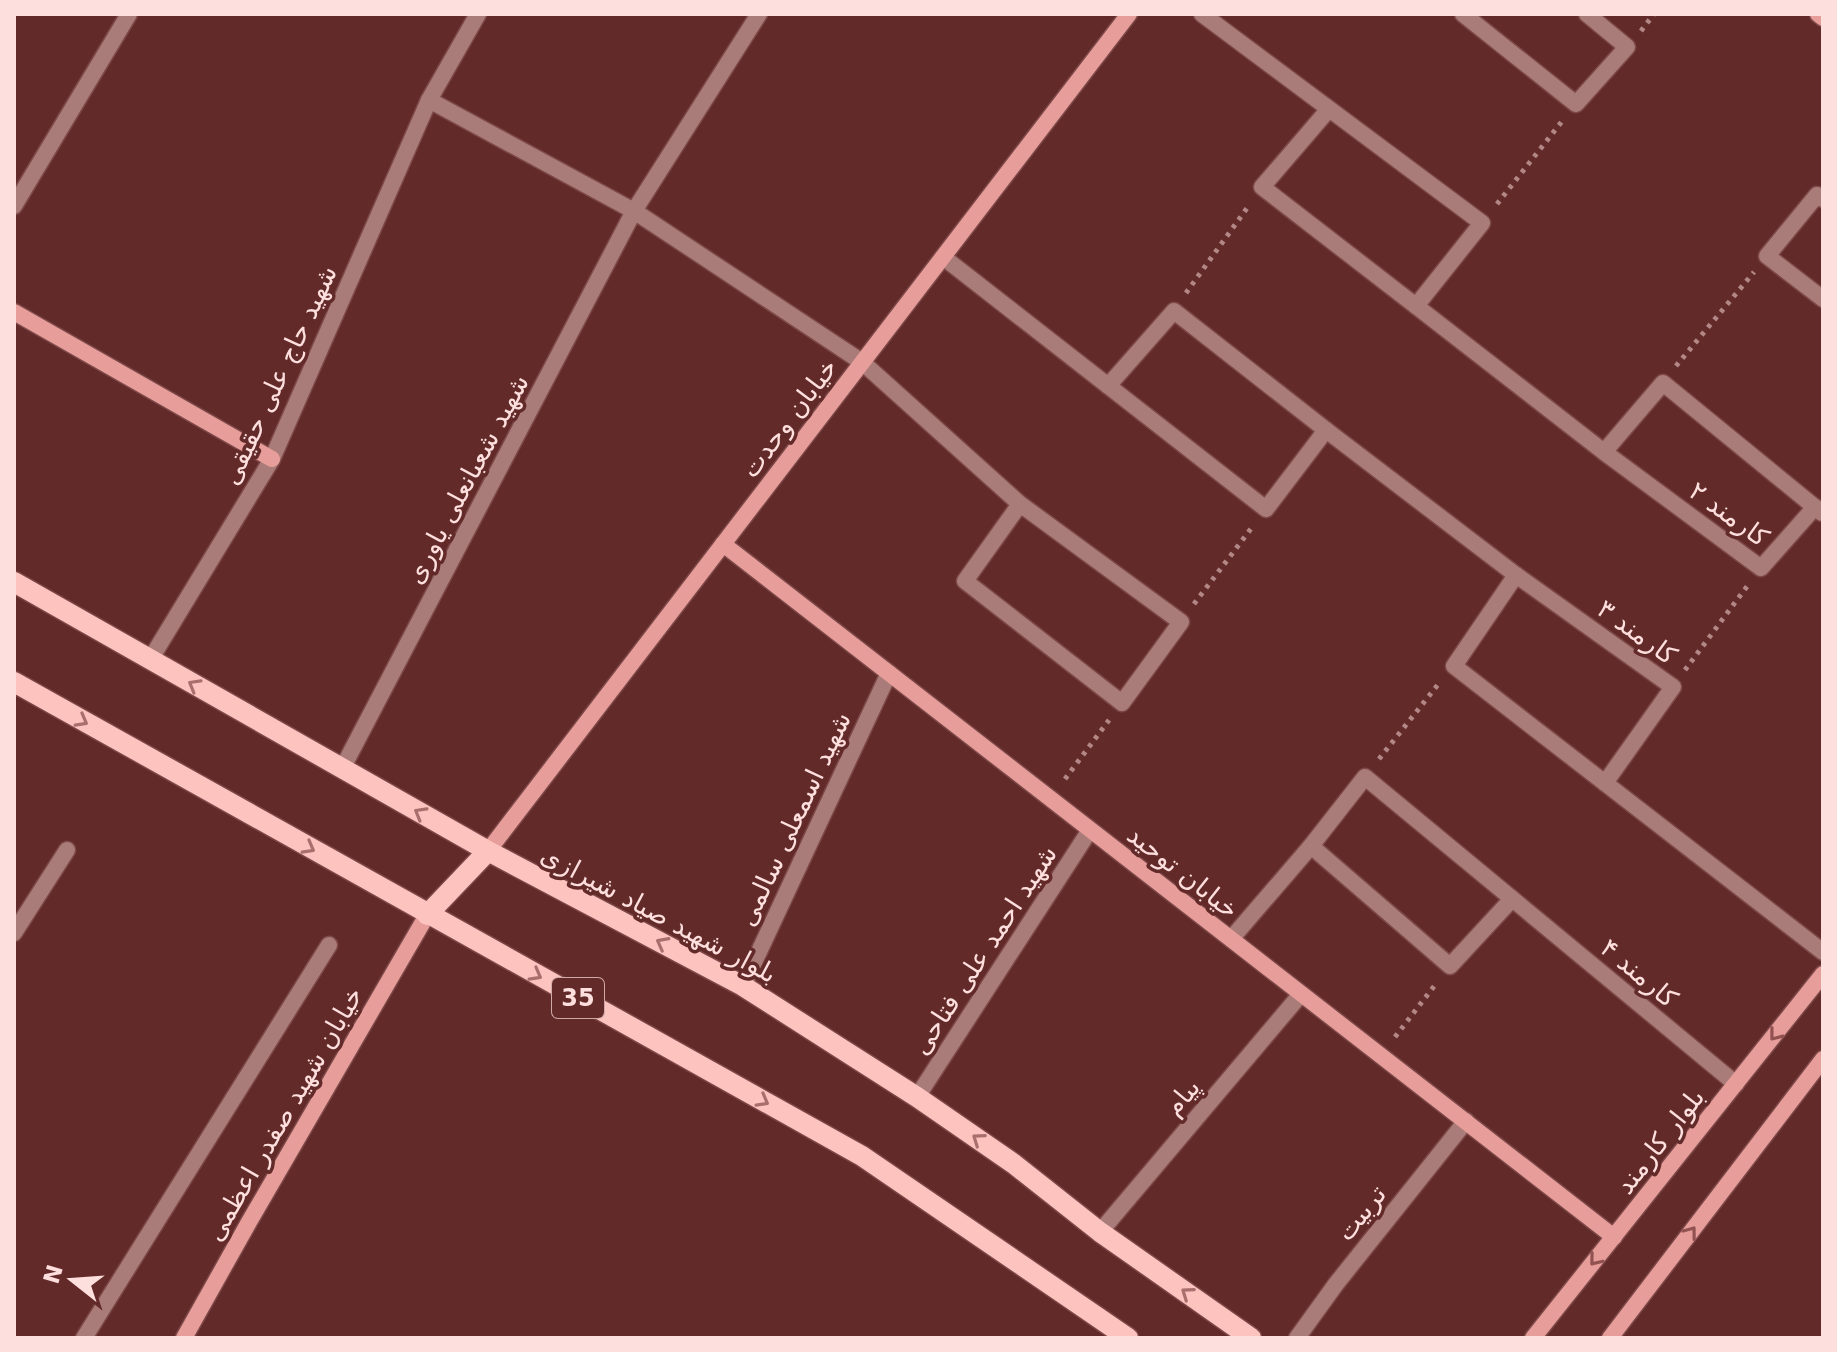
<svg xmlns="http://www.w3.org/2000/svg" width="1837" height="1352" viewBox="0 0 1837 1352" font-family="'DejaVu Sans',Cairo,sans-serif">
	<style>
		.lines { fill: none; stroke-linecap: round; stroke-linejoin: round }
		.street-casing { stroke: #7c4747; stroke-width: 19 }
		.secondary-casing { stroke: #7c4747; stroke-width: 19 }
		.primary-casing { stroke: #7c4747; stroke-width: 23 }
		.path { stroke: #b28786; stroke-width: 5; stroke-dasharray: 4 6; stroke-linecap: butt }
		.street { stroke: #aa7c79; stroke-width: 16 }
		.secondary { stroke: #e79d99; stroke-width: 16 }
		.primary { stroke: #fdc3bf; stroke-width: 20 }
		.oneway { stroke: #a86f6d }
		.oneway2 { stroke: #915251 }
		.labels { text-anchor: middle; stroke-width: 7; stroke-linejoin: round; paint-order: stroke }
		.shield { fill: #632a2a; stroke: #cfa9a7; stroke-width: 2 }
		.shield-label { font-size: 24px; font-weight: bold; fill: #fddfdd }
		.street-label { font-size: 26px; fill: #fddfdd; stroke: #632a2a }
	</style>
	<rect width="100%" height="100%" fill="#632a2a"/>
	<g class="lines">
		<defs>
			<g id="street">
				<polyline points="1202,14 1482,223 1416,306 1262,187 1329,109"/>
				<polyline points="1463,14 1576,104 1627,47 1587,14"/>
				<polyline points="429,100 634,211 862,362 1020,504 1181,622 1122,703 965,581 1020,504"/>
				<polyline points="1823,199 1817,195 1767,256 1823,299"/>
				<polyline points="14,206 129,14"/>
				<polyline points="943,257 1266,509 1326,430 1174,311 1108,386"/>
				<polyline points="1416,306 1604,452 1761,568 1815,507"/>
				<polyline points="1326,430 1516,575 1673,687 1605,783"/>
				<polyline points="1604,452 1663,383 1822,513"/>
				<polyline points="1516,575 1454,666 1823,952"/>
				<polyline points="150,660 272,459 429,100 478,14"/>
				<polyline points="342,769 634,211 759,14"/>
				<polyline points="1311,846 1450,966 1512,899"/>
				<polyline points="14,933 67,850"/>
				<polyline points="1231,939 1311,846 1365,777 1736,1084"/>
				<polyline points="743,986 889,673"/>
				<polyline points="917,1097 1090,830"/>
				<polyline points="1100,1232 1301,994"/>
				<polyline points="84,1338 329,945"/>
				<polyline points="1297,1338 1336,1284 1466,1121"/>
			</g>
			<g id="secondary">
				<polyline points="1818,14 1823,18"/>
				<polyline points="14,312 272,459"/>
				<polyline points="723,544 1614,1237"/>
				<polyline points="488,851 1129,14"/>
				<polyline points="184,1338 249,1222 427,915"/>
				<polyline points="1533,1338 1823,974"/>
				<polyline points="1610,1338 1823,1059"/>
			</g>
			<g id="primary">
				<polyline points="14,582 488,851 743,986 917,1097 1014,1164 1100,1232 1251,1338"/>
				<polyline points="14,682 862,1156 1128,1338"/>
				<polyline points="427,915 488,851"/>
			</g>
		</defs>
		<use href="#street" class="street-casing"/>
		<use href="#secondary" class="secondary-casing"/>
		<use href="#primary" class="primary-casing"/>
		<g class="path">
			<polyline points="1641,31 1654,14"/>
			<polyline points="1497,204 1563,120"/>
			<polyline points="1186,293 1250,204"/>
			<polyline points="1676,366 1754,272"/>
			<polyline points="1194,604 1253,526"/>
			<polyline points="1685,670 1748,585"/>
			<polyline points="1379,759 1440,682"/>
			<polyline points="1065,779 1109,720"/>
			<polyline points="1395,1037 1435,985"/>
		</g>
		<use href="#street" class="street"/>
		<use href="#secondary" class="secondary"/>
		<use href="#primary" class="primary"/>
	</g>
	<defs><path id="oneway-chevron" d="M-2-3.5L2.5 0L-2 3.5" fill="none" stroke-width="1.6" stroke-linecap="round" stroke-linejoin="round" transform="scale(2)"/></defs>
	<g class="oneway">
		<use href="#oneway-chevron" transform="translate(194 685) rotate(-150)"/>
		<use href="#oneway-chevron" transform="translate(82 721) rotate(29)"/>
		<use href="#oneway-chevron" transform="translate(420 813) rotate(-150)"/>
		<use href="#oneway-chevron" transform="translate(309 848) rotate(29)"/>
		<use href="#oneway-chevron" transform="translate(662 943) rotate(-152)"/>
		<use href="#oneway-chevron" transform="translate(536 975) rotate(29)"/>
		<use href="#oneway-chevron" transform="translate(763 1101) rotate(29)"/>
		<use href="#oneway-chevron" transform="translate(978 1139) rotate(-145)"/>
		<use href="#oneway-chevron" transform="translate(1187 1293) rotate(-145)"/>
	</g>
	<g class="oneway2">
		<use href="#oneway-chevron" transform="translate(1775 1035) rotate(128)"/>
		<use href="#oneway-chevron" transform="translate(1691 1232) rotate(-53)"/>
		<use href="#oneway-chevron" transform="translate(1595 1260) rotate(129)"/>
	</g>
	<g class="labels">
		<rect class="shield" x="552" y="978" width="52" height="40" rx="6"/>
		<g class="shield-label">
			<text x="578" y="1006">35</text>
		</g>
		<g class="street-label">
			<text transform="translate(279 375) rotate(-65)" y="9">شهید حاج علی حقیقی</text>
			<text transform="translate(789 418) rotate(-53)" y="9">خیابان وحدت</text>
			<text transform="translate(467 479) rotate(-62)" y="9">شهید شعبانعلی یاوری</text>
			<text transform="translate(1729 514) rotate(36)" y="9">کارمند ۲</text>
			<text transform="translate(1637 632) rotate(36)" y="9">کارمند ۳</text>
			<text transform="translate(794 819) rotate(-65)" y="9">شهید اسمعلی سالمی</text>
			<text transform="translate(1183 872) rotate(38)" y="9">خیابان توحید</text>
			<text transform="translate(659 914) rotate(28)" y="9">بلوار شهید صیاد شیرازی</text>
			<text transform="translate(984 950) rotate(-57)" y="9">شهید احمد علی فتاحی</text>
			<text transform="translate(1639 973) rotate(40)" y="9">کارمند ۴</text>
			<text transform="translate(1182 1097) rotate(-50)" y="9">پیام</text>
			<text transform="translate(284 1114) rotate(-60)" y="9">خیابان شهید صفدر اعظمی</text>
			<text transform="translate(1660 1141) rotate(-52)" y="9">بلوار کارمند</text>
			<text transform="translate(1361 1213) rotate(-51)" y="9">تربیت</text>
		</g>
	</g>
	<rect width="1837" height="1352" fill="none" stroke="#fddfdd" stroke-width="32"/>
	<g transform="translate(72 1280) rotate(287)" stroke="#632a2a" stroke-width="6" paint-order="stroke">
	<path d="M0-6L14 30L0 20L-14 30Z" fill="#fddfdd"/>
	<text y="-12" font-size="22" font-weight="bold" text-anchor="middle" fill="#fddfdd">N</text>
	</g>
</svg>
